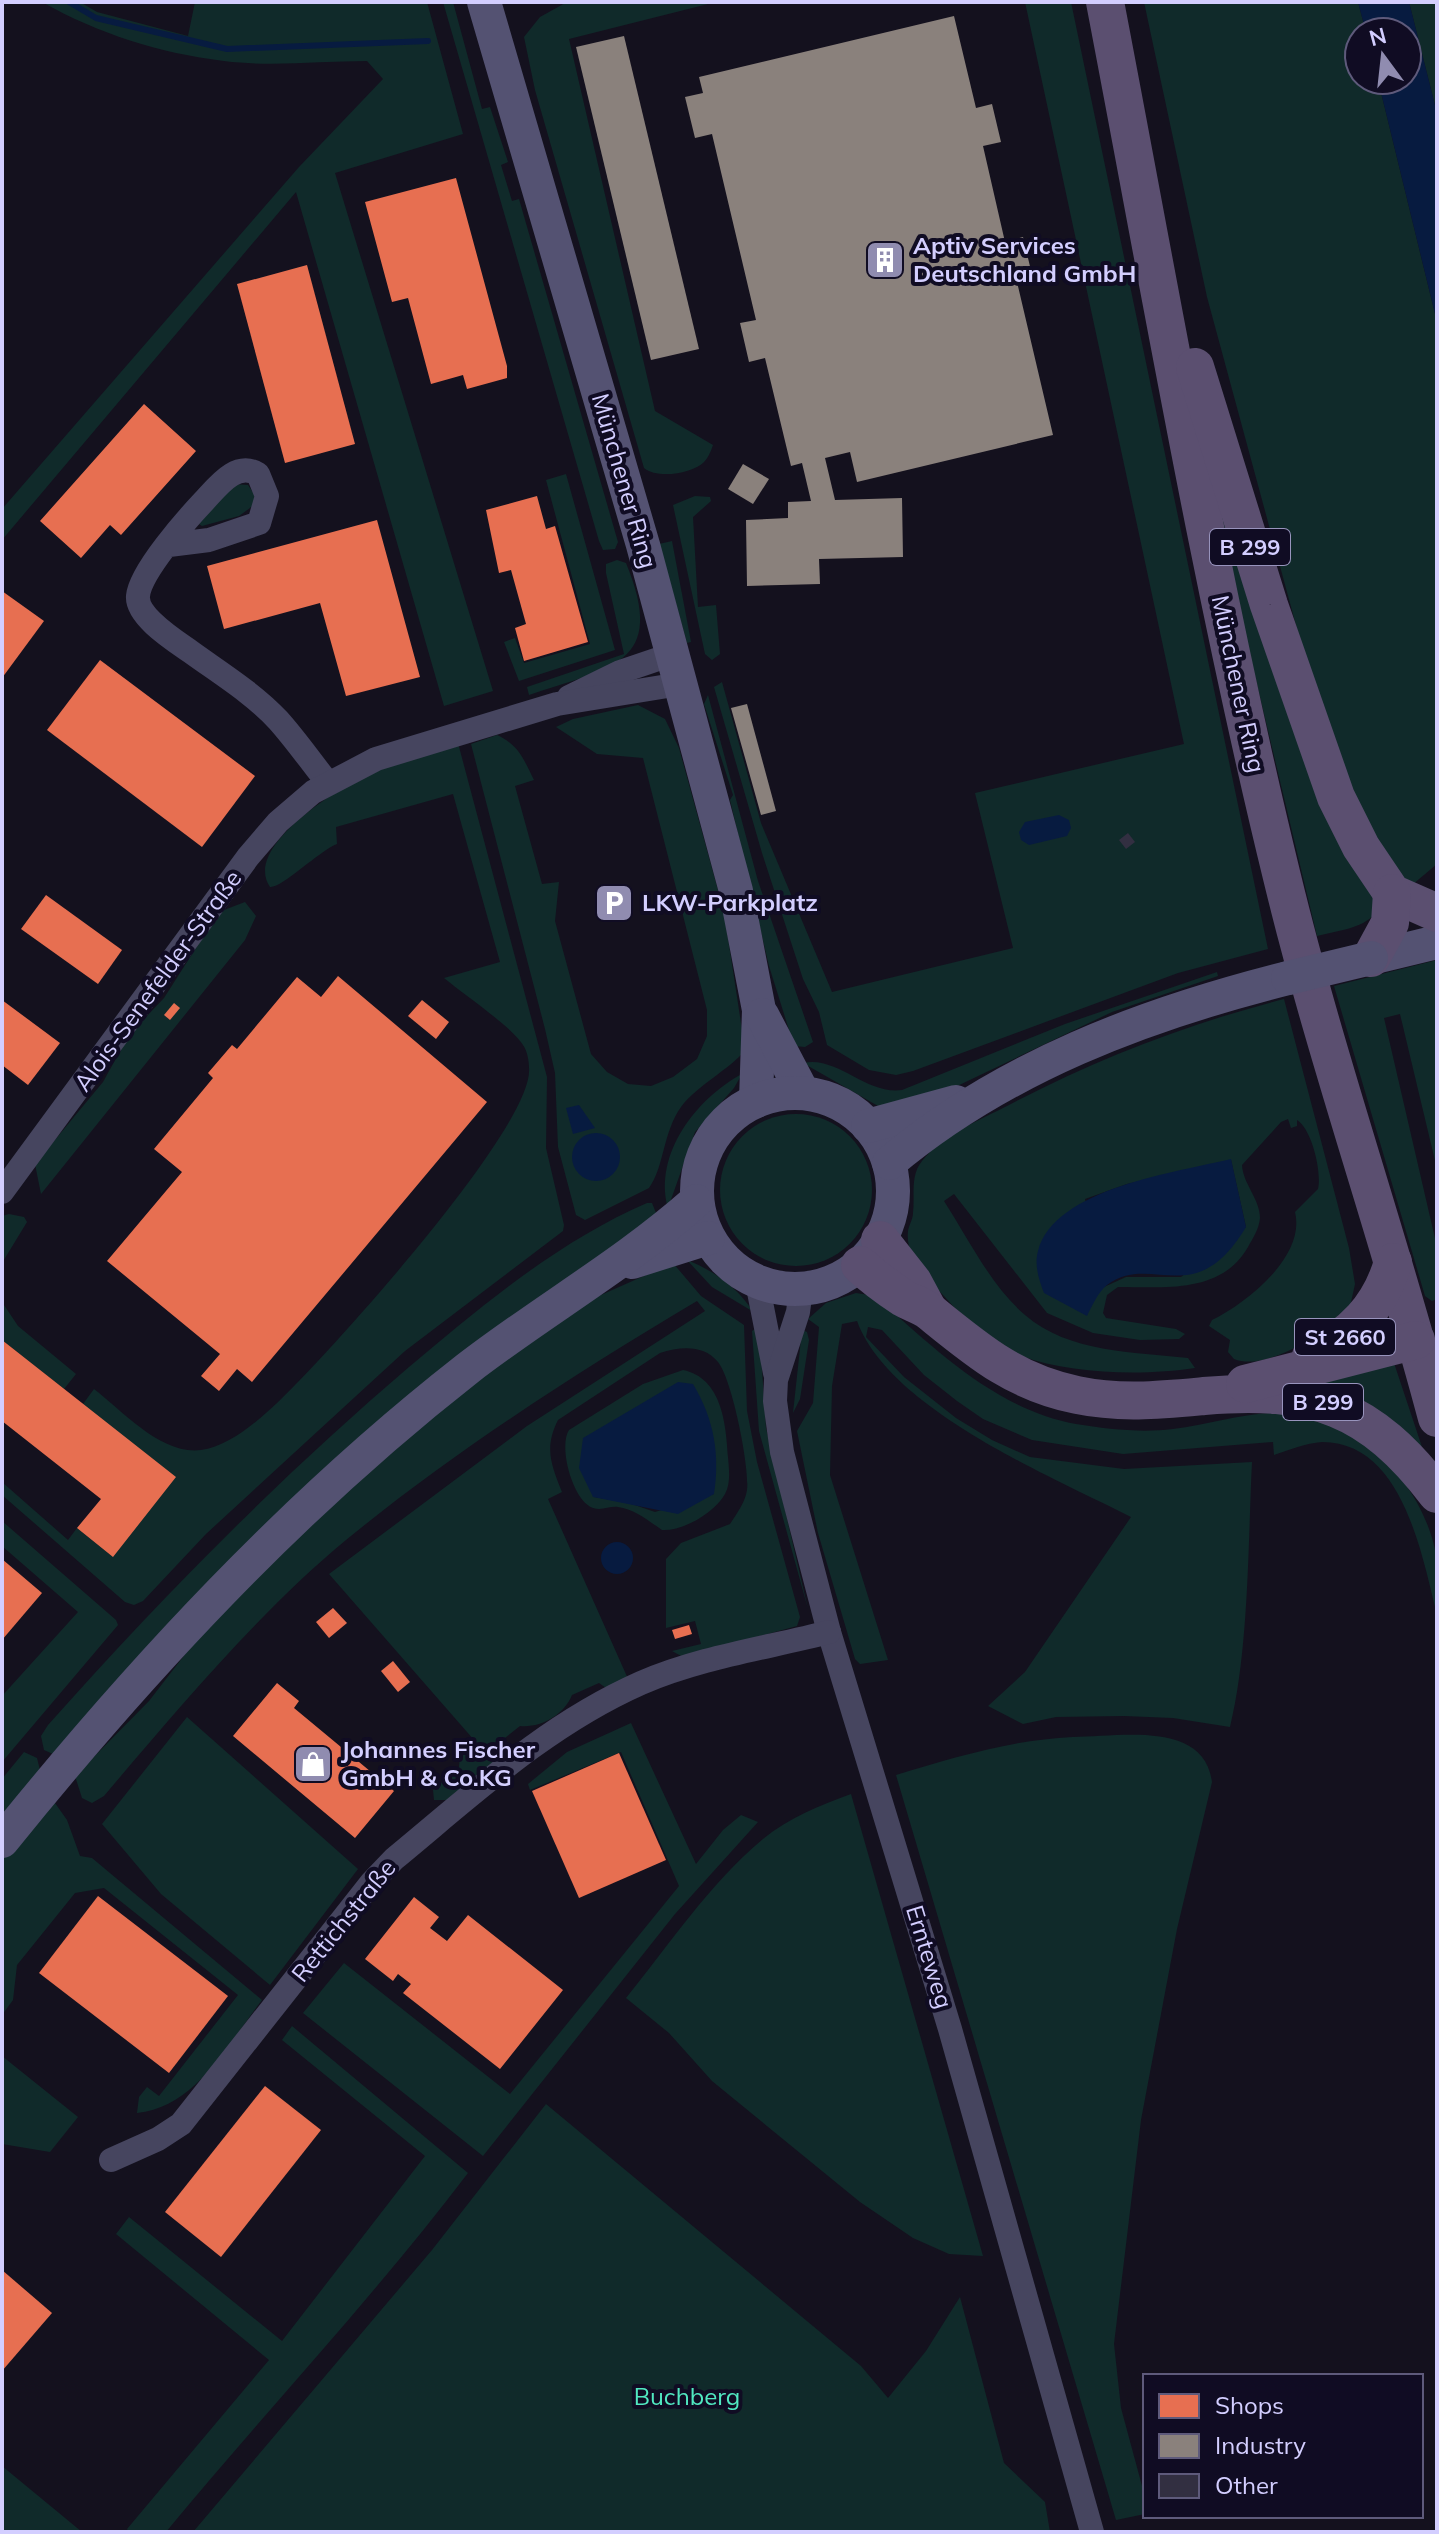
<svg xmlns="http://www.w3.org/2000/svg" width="1439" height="2534" viewBox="0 0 1439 2534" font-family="Mulish,sans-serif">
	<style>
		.green { fill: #102a2a; fill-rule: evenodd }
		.water { fill: #071b40 }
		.shops { fill: #e76f51 }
		.industry { fill: #8a817c }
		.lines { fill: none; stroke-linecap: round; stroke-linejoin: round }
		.stream { stroke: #071b40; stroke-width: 6 }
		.building { fill: #322f41 }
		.street { stroke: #46455f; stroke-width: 24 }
		.secondary { stroke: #545272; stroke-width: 34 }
		.primary { stroke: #5b4f70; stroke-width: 38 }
		.secondary-bridge { stroke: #545272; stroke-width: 34 }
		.labels { text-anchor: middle; stroke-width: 8; stroke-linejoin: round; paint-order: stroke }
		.shield { fill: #100c23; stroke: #9894bd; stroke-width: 2 }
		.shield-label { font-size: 22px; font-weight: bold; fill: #d3ceff }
		.poi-label { font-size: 24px; font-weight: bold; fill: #d3ceff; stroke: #100c23; text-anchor: start }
		.street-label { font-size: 24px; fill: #d3ceff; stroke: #100c23 }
		.park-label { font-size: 24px; fill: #51e8c1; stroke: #100c23 }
	</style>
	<rect width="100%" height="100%" fill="#14111e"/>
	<g class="green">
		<path d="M 42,2 L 80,2 L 97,12 L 188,36 L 195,2 L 427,2 L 463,134 L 335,173 L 493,691 L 444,706 L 296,192 L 2,540 L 2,509 L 299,167 L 383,79 L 367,61 C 320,61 270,67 224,61 C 159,53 99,34 42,2 Z"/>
		<polygon points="443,2 453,2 482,109 490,107 508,162 501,165 512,201 519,199 618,542 615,549 603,550 599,541"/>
		<path d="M 567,2 L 716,2 L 569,39 L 655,411 L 713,445 C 711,451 708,458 704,462 C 692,474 657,479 644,468 L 535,90 L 524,37 L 540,17 Z"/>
		<polygon points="1025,2 1071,2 1268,949 1178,973 913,1071 896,1075 869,1070 827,1045 819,1012 803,979 762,853 714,687 722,682 761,823 832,992 1013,948 975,793 1184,744"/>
		<polygon points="1144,2 1358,2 1366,32 1359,32 1359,80 1378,80 1437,322 1437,864 1412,885 1393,869 1348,786 1303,651 1207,297"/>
		<polygon points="1409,2 1437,2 1437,113"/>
		<polygon points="566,474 615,650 519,681 504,642 515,638 524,663 590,644 546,480"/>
		<polygon points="232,484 248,485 256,497 254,505 239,516 202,526 199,524"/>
		<polygon points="695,496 710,497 711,501 693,517 698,607 716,605 720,654 712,660 705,654 673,505"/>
		<path d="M 1222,498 L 1379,909 C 1365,929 1340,930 1317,936 L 1213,500 Z"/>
		<polygon points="672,541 691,642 687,643 659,544"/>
		<path d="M 617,560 L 626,563 C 668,665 611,667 529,695 L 527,687 L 624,654 L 606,573 L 606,564 Z"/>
		<polygon points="708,695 758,881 813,1042 805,1047 794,1046 769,966 730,800 733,795 704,704"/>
		<path d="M 638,705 L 665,719 L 679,748 L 724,912 L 745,1049 C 739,1063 696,1086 681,1107 C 663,1132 664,1168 649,1188 L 585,1220 L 576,1215 L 558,1147 L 555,1073 L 545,1029 L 471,744 L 497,735 C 519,745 524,760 534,780 L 515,786 L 542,884 L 559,882 L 555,921 L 591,1054 L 607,1072 L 628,1084 L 651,1086 L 673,1077 L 697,1059 L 707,1036 L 707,1010 L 643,758 L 597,754 L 556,727 L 573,719 Z"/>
		<path d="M 458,743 L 547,1077 L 546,1148 L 564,1225 L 563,1231 L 405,1351 L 206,1534 L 143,1601 L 134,1605 L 125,1602 L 2,1495 L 2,1482 L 68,1540 L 77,1528 L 112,1556 L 83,1404 L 94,1389 C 124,1412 161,1455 201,1450 C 228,1447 258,1421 277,1403 C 326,1357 535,1126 529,1068 C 529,1061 527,1050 523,1045 C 511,1026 463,994 444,978 L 500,962 L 453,794 L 336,827 L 337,844 C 319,851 282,888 270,887 C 241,845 348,781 382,768 C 406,758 433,752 458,743 Z"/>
		<polygon points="245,902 256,916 245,940 41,1194 35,1164 103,1082 129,1035 164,998 210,926 224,910"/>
		<polygon points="1437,960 1437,1169 1400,1014 1384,1018 1437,1247 1437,1299 1432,1301 1425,1296 1334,986"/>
		<path d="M 1217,972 L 1218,976 L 1112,1012 L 932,1098 L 878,1106 L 803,1063 C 837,1055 866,1095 902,1090 L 1065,1024 Z"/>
		<path d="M 1284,999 L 1349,1248 L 1355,1284 L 1348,1316 C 1320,1333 1267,1372 1234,1359 L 1228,1352 L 1230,1340 L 1209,1326 L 1212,1320 C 1247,1303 1306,1256 1295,1212 L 1318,1189 C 1322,1173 1312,1129 1297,1120 L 1297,1126 L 1291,1128 L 1288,1119 L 1281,1122 L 1242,1165 C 1243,1184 1260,1199 1260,1218 C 1259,1229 1253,1238 1248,1247 C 1221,1294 1165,1287 1118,1287 L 1107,1295 L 1103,1313 L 1106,1318 L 1176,1329 L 1185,1334 L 1179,1339 L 1140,1340 L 1093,1333 L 1047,1313 L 954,1194 L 944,1201 C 968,1238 991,1286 1025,1315 C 1069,1353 1134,1352 1188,1358 L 1195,1368 C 1142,1376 1071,1374 1021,1356 C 992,1345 965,1320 945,1297 C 928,1279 905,1258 908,1231 C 909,1225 913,1219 913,1213 C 915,1196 910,1175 922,1161 C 942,1136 975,1122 1003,1108 C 1092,1061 1186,1024 1284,999 ZM 1231,1160 L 1246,1227 L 1181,1277 L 1126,1277 L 1104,1287 L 1085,1199 L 1127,1184 Z"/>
		<path d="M 742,1074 L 734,1088 L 695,1132 L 668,1208 C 653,1154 697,1098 742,1074 Z"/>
		<circle cx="796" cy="1190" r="76"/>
		<path d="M 647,1203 L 652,1203 L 656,1213 L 53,1754 L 44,1750 L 41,1736 L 48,1725 C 161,1598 279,1478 409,1367 C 481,1306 559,1241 647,1203 Z"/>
		<polygon points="9,1214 24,1217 27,1222 2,1263 2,1216"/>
		<path d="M 687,1260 C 711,1269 740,1289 752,1311 L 712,1287 Z"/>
		<path d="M 673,1263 L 701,1296 L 744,1325 L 747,1411 L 757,1462 L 800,1617 L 797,1626 L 683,1657 L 672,1651 L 701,1644 L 695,1621 L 666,1628 L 666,1559 L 681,1543 L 730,1524 C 737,1513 745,1503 747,1490 C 750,1468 732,1379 718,1362 C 703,1344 680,1347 660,1353 L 558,1420 C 544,1448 551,1464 562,1492 L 548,1499 L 629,1681 L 609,1690 L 599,1683 L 572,1695 C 564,1715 541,1728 520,1726 L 500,1742 L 498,1758 L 447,1800 L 434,1800 L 433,1790 L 459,1767 L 460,1755 L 474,1740 L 329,1574 L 527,1426 L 705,1311 L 697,1301 C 576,1373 455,1451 346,1540 C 260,1611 176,1711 104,1796 L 92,1803 L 82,1798 L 75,1776 L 149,1701 L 203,1631 L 327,1508 L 471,1385 L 592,1299 Z"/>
		<path d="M 856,1293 L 869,1295 L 883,1303 C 939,1353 999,1410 1076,1424 C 1107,1429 1141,1433 1173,1429 C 1209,1425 1245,1412 1281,1413 C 1358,1415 1422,1482 1436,1554 C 1439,1573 1437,1595 1437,1615 C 1422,1556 1403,1442 1322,1442 C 1306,1443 1289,1450 1274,1455 L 1273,1442 L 1123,1454 L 1032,1440 L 983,1419 L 957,1401 L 924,1375 L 882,1330 L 868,1327 L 866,1337 L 904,1377 L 956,1418 L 992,1440 L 1030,1457 L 1124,1469 L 1252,1462 C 1248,1543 1249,1650 1230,1727 L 1173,1718 L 1124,1716 L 1056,1717 L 1023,1724 L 988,1706 L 1025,1672 L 1131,1517 C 1050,1476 889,1409 857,1321 L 842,1324 L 832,1386 L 830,1475 L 888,1660 L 860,1664 L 855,1659 L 818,1533 L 797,1431 L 813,1403 L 819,1327 L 808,1319 L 826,1303 Z"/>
		<polygon points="2,1302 18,1326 76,1374 64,1389 2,1340"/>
		<polygon points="759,1326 766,1428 808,1609 759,1431 752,1331"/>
		<polygon points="802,1330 807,1332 809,1340 800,1399 793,1413"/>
		<polygon points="1394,1363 1422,1447 1304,1381"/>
		<path d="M 683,1370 C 722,1378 726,1424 728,1457 C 729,1469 731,1483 725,1494 C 714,1513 684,1531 662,1530 C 649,1521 634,1509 618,1507 C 609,1506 602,1511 593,1508 C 573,1501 558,1447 569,1430 L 643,1384 ZM 714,1494 L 655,1512 L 626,1502 L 594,1497 Z"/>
		<polygon points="2,1521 116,1620 118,1625 2,1762 2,1696 78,1612 2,1546"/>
		<polygon points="187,1717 358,1869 270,1985 161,1894 102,1824"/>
		<polygon points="631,1723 696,1864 723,1830 741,1815 758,1822 675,1914 483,2156 303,2013 344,1963 510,2094 679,1886 621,1752 530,1790 528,1784 567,1752"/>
		<path d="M 1073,1737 C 1120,1737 1204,1720 1212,1782 L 1177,1929 L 1141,2120 L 1114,2344 L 1121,2408 L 1145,2497 L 1145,2514 L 1116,2520 L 896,1775 C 956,1757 1011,1740 1073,1737 Z"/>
		<polygon points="24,1752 37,1758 40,1770 2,1821 2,1779"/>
		<path d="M 851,1794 L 983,2256 L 949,2254 L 913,2238 L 860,2202 L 712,2081 L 669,2033 L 626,1998 C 669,1945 710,1883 763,1839 C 788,1818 821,1805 851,1794 Z"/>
		<path d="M 55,1803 L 67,1820 L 80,1856 L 92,1858 L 262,2000 C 229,2043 196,2107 137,2113 L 139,2097 L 147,2087 L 159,2096 L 238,1995 L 104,1888 L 75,1893 L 17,1965 L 13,2000 L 2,2015 L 2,1860 L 43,1807 Z"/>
		<path d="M 292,2026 L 468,2173 C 373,2298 266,2411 166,2532 L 129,2532 L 127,2529 L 269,2360 L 116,2234 L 129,2217 L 282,2341 L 425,2156 L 282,2040 Z"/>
		<polygon points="2,2056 78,2117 50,2152 2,2144"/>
		<polygon points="546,2104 861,2366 888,2398 926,2351 960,2297 1004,2463 1045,2502 1050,2532 193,2532 432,2250"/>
		<polygon points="2,2466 82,2532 2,2532"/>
	</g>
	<g class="water">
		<polygon points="1358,2 1409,2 1437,113 1437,322 1378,80 1407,80 1407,32 1366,32"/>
		<polygon points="1059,815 1069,820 1071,828 1067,836 1029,845 1021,840 1019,832 1025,822"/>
		<polygon points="579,1105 595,1128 573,1134 566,1108"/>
		<circle cx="596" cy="1157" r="24"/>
		<path d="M 1231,1159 L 1246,1227 C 1195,1313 1151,1251 1107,1285 C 1098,1292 1092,1306 1087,1316 L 1044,1293 C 1039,1280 1034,1265 1038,1251 C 1054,1188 1178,1172 1231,1159 Z"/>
		<path d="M 678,1382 L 693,1384 C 714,1419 720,1454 714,1494 L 678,1514 L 593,1497 L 579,1468 L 583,1438 Z"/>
		<circle cx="617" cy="1558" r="16"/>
	</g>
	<g class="shops">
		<polygon points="456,178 507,366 507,378 467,389 463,375 431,384 408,298 392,302 365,202"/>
		<polygon points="307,265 355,444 285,463 237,284"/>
		<polygon points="144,404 196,451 121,535 110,525 81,558 40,521"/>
		<polygon points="537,496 546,529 555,526 588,642 524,661 515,628 526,624 511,570 499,573 486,510"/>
		<polygon points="377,520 420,677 346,696 320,603 224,629 207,566"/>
		<polygon points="2,591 44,621 2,678"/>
		<polygon points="100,660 255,776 202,847 47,730"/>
		<polygon points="46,895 122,950 98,984 21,929"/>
		<polygon points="338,976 487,1102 252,1382 237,1369 219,1391 201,1376 220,1354 107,1261 182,1172 154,1149 213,1078 208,1073 232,1045 237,1049 297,977 321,997"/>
		<polygon points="2,1000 60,1043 28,1085 2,1065"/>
		<polygon points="422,1000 449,1022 436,1039 408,1016"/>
		<polygon points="174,1003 180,1008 170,1020 164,1015"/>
		<polygon points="2,1340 176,1477 113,1557 77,1528 101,1499 2,1421"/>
		<polygon points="2,1559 42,1593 2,1640"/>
		<polygon points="333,1608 347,1623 329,1638 316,1622"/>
		<polygon points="689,1625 692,1634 675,1639 672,1630"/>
		<polygon points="393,1661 410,1682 398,1692 381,1671"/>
		<polygon points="277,1683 299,1701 294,1708 394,1791 355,1838 233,1736"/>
		<polygon points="619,1753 666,1860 579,1898 532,1791"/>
		<polygon points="98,1896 228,1996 169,2073 39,1973"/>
		<polygon points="414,1897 439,1917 430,1928 447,1941 468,1915 563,1990 500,2069 403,1993 411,1984 398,1974 393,1981 365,1959"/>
		<polygon points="265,2086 321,2130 221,2257 165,2212"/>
		<polygon points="2,2270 52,2313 2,2371"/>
	</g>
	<g class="industry">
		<polygon points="954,16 976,108 992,104 1001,142 983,146 1005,242 1023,237 1033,279 1017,282 1053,435 857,482 850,452 825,458 835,500 902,498 903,557 819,559 820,584 747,586 746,520 788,518 788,502 811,501 802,463 791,466 765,358 749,362 740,323 756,320 712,134 695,138 685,97 703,93 699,77"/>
		<polygon points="624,36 699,349 651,360 576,47"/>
		<polygon points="743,464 769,479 753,504 728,489"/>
		<polygon points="747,704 776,811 761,815 731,708"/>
	</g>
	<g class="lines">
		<polyline class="stream" points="69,2 96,18 227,49 428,41"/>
	</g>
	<polygon class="building" points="1128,833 1135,842 1126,849 1119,840"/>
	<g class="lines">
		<g class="street">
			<path d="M 169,545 L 209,540 L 259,523 L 267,496 L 258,474 C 236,461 218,486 204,501 C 187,519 140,572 138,596 C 136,617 177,642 191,652 C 220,673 254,694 278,720 C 296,740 311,762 328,783"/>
			<polyline points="569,697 620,672 673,654"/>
			<polyline points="2,1192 248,857 278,822 313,792 376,759 557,704 680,684"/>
			<polyline points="757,1282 775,1373"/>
			<polyline points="801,1289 798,1312 776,1380 775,1401 782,1452 829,1632 950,2029 1092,2532"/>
			<path d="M 111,2160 L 158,2139 L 181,2124 L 372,1882 L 394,1859 C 473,1794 546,1725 641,1683 C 701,1657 767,1648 829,1632"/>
		</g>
		<g class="secondary">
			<polyline points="484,2 643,545 736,891 759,1010 756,1101"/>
			<polyline points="1371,958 1437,942"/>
			<polyline points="762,1015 803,1093"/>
			<circle cx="795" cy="1191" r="98"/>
			<polyline points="868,1126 956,1102"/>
			<path d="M 889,1163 C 1003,1067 1145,1014 1288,978"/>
			<polyline points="632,1262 708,1238"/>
			<path d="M 2,1841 C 141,1669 292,1506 467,1369 C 542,1311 625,1264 696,1201"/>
		</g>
		<g class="primary">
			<path d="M 1105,2 C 1161,294 1211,587 1282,877 C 1326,1059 1389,1236 1437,1418"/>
			<polyline points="1195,367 1269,605 1336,797 1361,847 1392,893 1437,913"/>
			<polyline points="1371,958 1390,923 1392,893"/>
			<polyline points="880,1240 913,1282 927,1308"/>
			<path d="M 860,1265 C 873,1277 888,1288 903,1298 C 912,1303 922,1306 930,1312 C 978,1351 1014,1382 1077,1395 C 1120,1404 1160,1400 1204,1396 C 1313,1387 1370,1406 1437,1494"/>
			<path d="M 1311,1356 C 1352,1335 1380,1308 1393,1262"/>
			<polyline points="1245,1384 1416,1340"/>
		</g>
		<polyline class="secondary-bridge" points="1288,978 1371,958"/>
	</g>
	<defs>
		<symbol id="building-square" viewBox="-11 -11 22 22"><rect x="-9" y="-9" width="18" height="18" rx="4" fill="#908cb0" stroke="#100c23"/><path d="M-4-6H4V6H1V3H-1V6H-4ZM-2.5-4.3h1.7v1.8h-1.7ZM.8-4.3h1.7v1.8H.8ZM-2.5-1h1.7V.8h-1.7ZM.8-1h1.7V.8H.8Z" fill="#fff"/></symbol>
		<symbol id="parking-square" viewBox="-11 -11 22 22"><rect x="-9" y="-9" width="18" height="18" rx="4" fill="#908cb0" stroke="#100c23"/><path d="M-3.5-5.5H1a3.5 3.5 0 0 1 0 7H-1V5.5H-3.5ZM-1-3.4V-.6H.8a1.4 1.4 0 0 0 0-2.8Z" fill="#fff"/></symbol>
		<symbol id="shop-square" viewBox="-11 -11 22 22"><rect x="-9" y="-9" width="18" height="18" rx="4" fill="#908cb0" stroke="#100c23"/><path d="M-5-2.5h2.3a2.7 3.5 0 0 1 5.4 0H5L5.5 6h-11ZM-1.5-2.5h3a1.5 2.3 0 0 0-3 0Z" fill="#fff"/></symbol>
	</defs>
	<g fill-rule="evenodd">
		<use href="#building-square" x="863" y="238" width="44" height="44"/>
		<use href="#parking-square" x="592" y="881" width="44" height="44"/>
		<use href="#shop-square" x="291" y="1742" width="44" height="44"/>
	</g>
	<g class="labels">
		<g class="shield">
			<rect x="1210" y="529" width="80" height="36" rx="6"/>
			<rect x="1295" y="1319" width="100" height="36" rx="6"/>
			<rect x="1283" y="1384" width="80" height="36" rx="6"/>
		</g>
		<g class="shield-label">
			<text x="1250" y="555">B 299</text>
			<text x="1345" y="1345">St 2660</text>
			<text x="1323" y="1410">B 299</text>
		</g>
		<g class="poi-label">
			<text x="913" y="254">Aptiv Services<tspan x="913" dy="28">Deutschland GmbH</tspan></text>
			<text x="642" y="911">LKW-Parkplatz</text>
			<text x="341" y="1758">Johannes Fischer<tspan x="341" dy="28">GmbH &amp; Co.KG</tspan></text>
		</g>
		<g class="street-label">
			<text transform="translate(624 481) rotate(74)" y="8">Münchener Ring</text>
			<text transform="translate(1238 684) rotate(78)" y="8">Münchener Ring</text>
			<text transform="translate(158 981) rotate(-54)" y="8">Alois-Senefelder-Straße</text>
			<text transform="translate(344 1921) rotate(-51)" y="8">Rettichstraße</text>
			<text transform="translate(929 1957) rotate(73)" y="8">Ernteweg</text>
		</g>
		<g class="park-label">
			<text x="687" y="2405">Buchberg</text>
		</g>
	</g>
	<rect width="1439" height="2534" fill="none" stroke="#d3ceff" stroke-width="8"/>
	<rect x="1143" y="2374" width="280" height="144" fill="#100c23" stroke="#5e5a7b" stroke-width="2"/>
	<rect x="1159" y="2394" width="40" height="24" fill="#e76f51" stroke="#5e5a7b" stroke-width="2"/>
	<text x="1215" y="2414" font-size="24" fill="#d3ceff">Shops</text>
	<rect x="1159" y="2434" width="40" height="24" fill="#8a817c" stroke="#5e5a7b" stroke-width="2"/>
	<text x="1215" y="2454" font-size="24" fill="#d3ceff">Industry</text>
	<rect x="1159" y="2474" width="40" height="24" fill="#322f41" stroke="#5e5a7b" stroke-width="2"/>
	<text x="1215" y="2494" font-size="24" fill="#d3ceff">Other</text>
	<g transform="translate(1383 56) rotate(345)"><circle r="38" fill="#100c23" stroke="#5e5a7b" stroke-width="2"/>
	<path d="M0-6L14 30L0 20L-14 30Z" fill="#908cb0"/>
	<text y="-12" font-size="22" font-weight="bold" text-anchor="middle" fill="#d3ceff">N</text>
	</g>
</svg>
